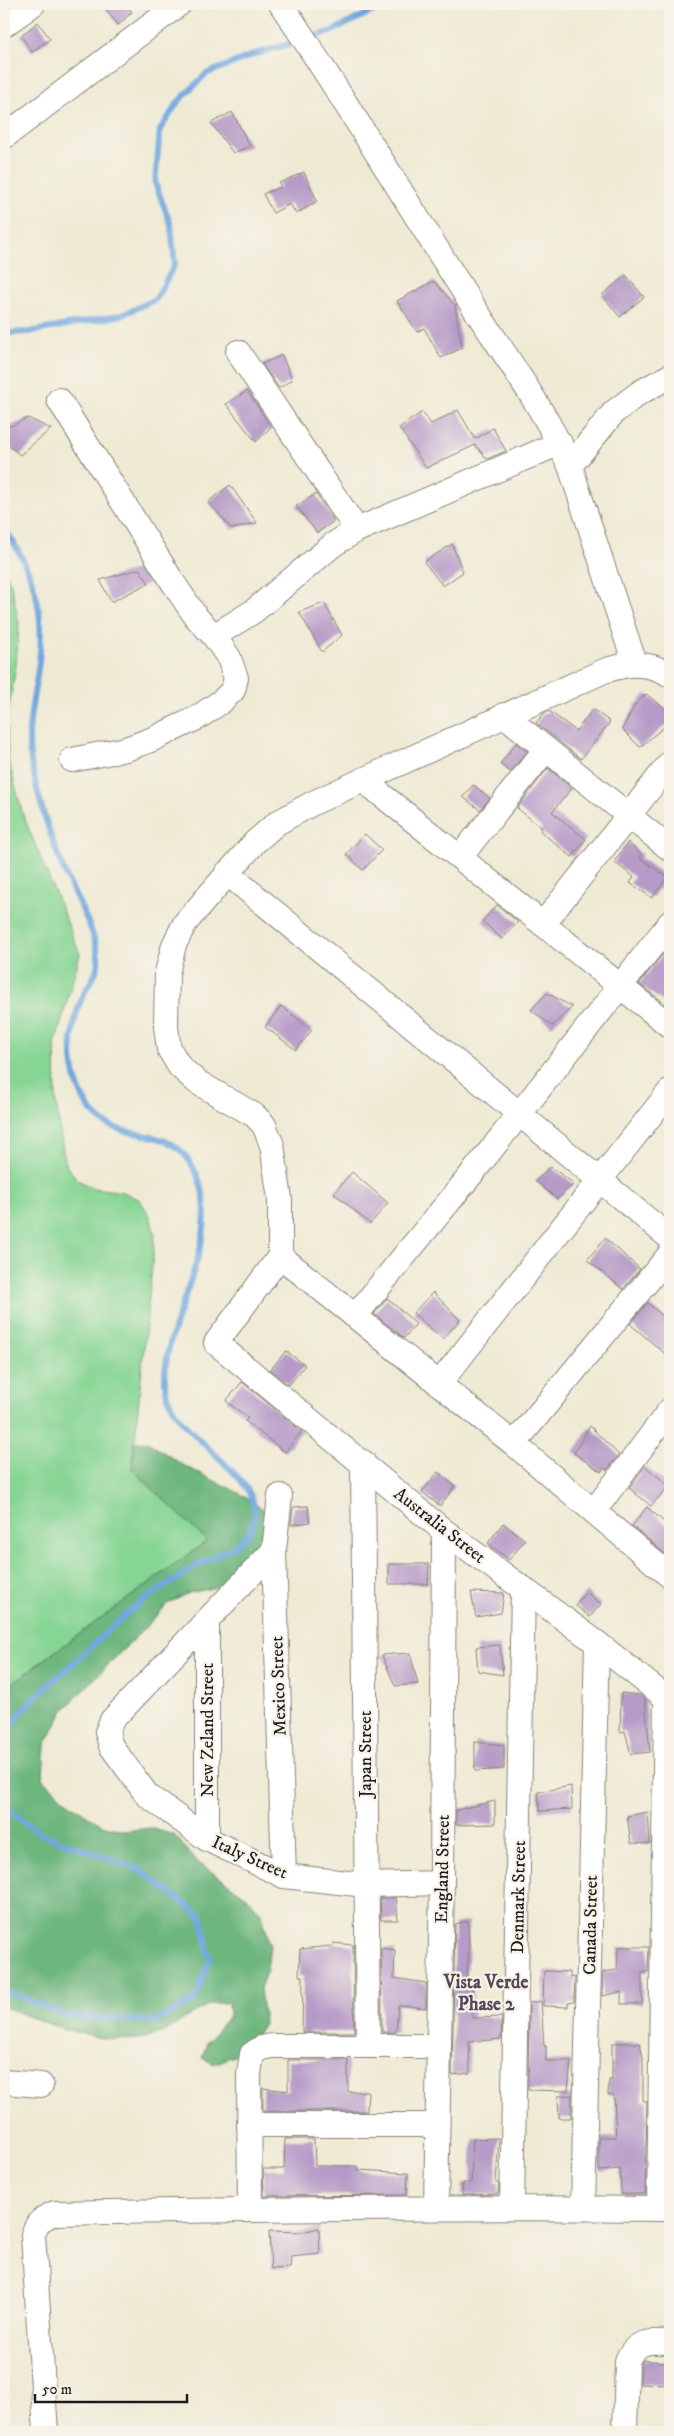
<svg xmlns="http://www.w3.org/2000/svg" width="674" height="2436" viewBox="0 0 674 2436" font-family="'IM FELL DW Pica',serif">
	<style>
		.green { fill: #87d594; stroke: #527858 }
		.forest { fill: #6db67e; stroke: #44694d }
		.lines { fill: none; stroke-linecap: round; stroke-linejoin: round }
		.stream { stroke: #71a7df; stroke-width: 6 }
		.building { fill: #b69ac7 }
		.minor-casing { stroke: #868378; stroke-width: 26 }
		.minor { stroke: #fff; stroke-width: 24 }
		.labels { text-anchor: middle; stroke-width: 4.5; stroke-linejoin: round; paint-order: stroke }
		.street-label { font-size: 18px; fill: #1c1c1c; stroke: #f7f3e8 }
		.neighbourhood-label { font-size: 19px; font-weight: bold; fill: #524858; stroke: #f7f3e8 }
	</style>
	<rect width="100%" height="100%" fill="#f7f3e8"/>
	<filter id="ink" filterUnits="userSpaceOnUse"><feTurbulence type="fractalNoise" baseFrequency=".02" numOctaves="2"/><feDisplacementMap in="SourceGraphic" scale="10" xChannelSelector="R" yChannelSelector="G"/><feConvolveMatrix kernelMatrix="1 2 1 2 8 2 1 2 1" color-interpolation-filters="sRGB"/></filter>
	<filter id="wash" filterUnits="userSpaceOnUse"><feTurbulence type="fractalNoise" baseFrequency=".0096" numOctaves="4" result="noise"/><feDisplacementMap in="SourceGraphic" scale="20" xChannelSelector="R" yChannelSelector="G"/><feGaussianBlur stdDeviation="1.12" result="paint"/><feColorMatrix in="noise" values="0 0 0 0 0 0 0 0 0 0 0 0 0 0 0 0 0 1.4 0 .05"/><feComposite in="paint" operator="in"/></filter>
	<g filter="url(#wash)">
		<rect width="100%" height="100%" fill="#efead4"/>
		<polygon class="green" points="4,567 11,584 19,624 16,666 7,719 8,759 23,815 80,954 55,1045 56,1101 63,1152 67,1167 79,1181 94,1188 123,1192 140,1200 150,1216 155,1236 132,1469 207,1541 4,1689"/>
		<path class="forest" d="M 146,1441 L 183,1465 L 239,1493 L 266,1511 L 269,1526 L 264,1549 L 235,1576 L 213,1588 L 189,1593 L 169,1603 L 64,1710 L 45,1745 L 43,1778 L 65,1800 L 102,1825 L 124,1831 L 150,1828 L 174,1835 L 199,1863 L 247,1897 L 262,1914 L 270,1945 L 267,1970 L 260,1988 L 264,2023 L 255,2038 L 236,2055 L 214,2064 L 202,2058 L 207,2043 L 229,2016 L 228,2003 C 202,2000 186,2022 163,2032 C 114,2054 51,2024 4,2007 L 4,1685 L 8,1686 L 207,1541 L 132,1469 L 134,1442 Z"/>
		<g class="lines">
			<g class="stream">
				<polyline points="308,38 330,32 387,4"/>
				<polyline points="4,333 29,332 122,315 156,299 175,264 171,225 155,183 160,130 178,102 206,74 255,54 299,41"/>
				<path d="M 4,528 C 31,566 44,605 40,652 C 37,690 24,724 31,762 C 38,798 49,834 63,868 C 73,895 95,928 98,956 C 100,973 89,982 83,996 C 71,1022 68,1055 77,1083 C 102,1158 160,1114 190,1162 C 235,1231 163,1311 165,1383 C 167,1437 265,1472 254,1520 C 248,1548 214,1554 193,1568 C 173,1582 151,1594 132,1609 C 110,1628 89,1649 67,1669 C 53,1682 36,1694 24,1709 C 16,1719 10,1730 4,1740"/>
				<polyline points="4,1806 39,1833 140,1870 201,1916 210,1959 194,2001 156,2021 67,2016 4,1990"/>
			</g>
		</g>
		<g id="blocks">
			<g class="building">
				<polygon points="102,4 125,4 132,12 118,25"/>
				<polygon points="38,22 50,39 32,52 21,36"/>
				<polygon points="232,112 250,146 233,153 211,123"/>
				<polygon points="304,172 317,201 296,214 290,204 273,213 263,194 281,187 279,183"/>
				<polygon points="626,275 644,297 620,317 602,295"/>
				<polygon points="434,281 455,305 462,348 441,358 424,328 417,332 397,301"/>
				<polygon points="282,355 292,380 279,388 262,364"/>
				<polygon points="247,391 271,427 256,442 226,404"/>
				<polygon points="458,410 475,439 493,428 506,451 487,459 475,445 426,468 399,428 422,412 431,424"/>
				<polygon points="28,418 51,429 20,455 4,442 4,429"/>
				<polygon points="230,485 257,523 232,529 208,502"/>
				<polygon points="316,494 334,521 317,533 296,506"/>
				<polygon points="452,544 463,572 443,586 424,562"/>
				<polygon points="139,569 149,583 111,602 100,580"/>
				<polygon points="324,603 342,635 322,652 299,612"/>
				<polygon points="646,694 670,712 670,722 640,747 622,729 635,705"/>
				<polygon points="593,709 610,722 581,759 536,723 543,714 549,711 576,731"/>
				<polygon points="516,743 527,751 510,772 500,764"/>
				<polygon points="548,768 572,788 552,812 586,839 572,857 540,831 542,828 517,808"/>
				<polygon points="473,785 490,798 480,810 463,797"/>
				<polygon points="365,834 382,850 363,870 346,854"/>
				<polygon points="628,842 642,855 640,858 667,877 652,898 630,883 634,877 614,862"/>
				<polygon points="497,905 518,922 502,939 482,921"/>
				<polygon points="670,945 670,1007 639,984"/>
				<polygon points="547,993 572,1007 552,1026 531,1010"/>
				<polygon points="281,1006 312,1030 296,1050 265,1027"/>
				<polygon points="551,1167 574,1184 557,1199 535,1181"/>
				<polygon points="352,1172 388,1203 370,1224 334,1193"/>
				<polygon points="605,1238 640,1269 623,1289 587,1260"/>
				<polygon points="433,1292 460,1320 443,1339 413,1313"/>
				<polygon points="387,1298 416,1324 404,1338 374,1314"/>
				<polygon points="648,1303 670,1322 670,1358 630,1324"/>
				<polygon points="286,1351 305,1365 289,1385 270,1370"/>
				<polygon points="242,1382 302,1431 285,1452 245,1421 248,1418 226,1401"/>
				<polygon points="590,1426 619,1455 607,1470 604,1468 601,1472 574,1453"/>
				<polygon points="645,1466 669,1486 651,1506 629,1488"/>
				<polygon points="438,1472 455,1486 440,1506 422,1492"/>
				<polygon points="308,1506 310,1522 291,1525 293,1507"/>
				<polygon points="647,1507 670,1527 670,1558 632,1526"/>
				<polygon points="503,1523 525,1540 509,1560 488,1543"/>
				<polygon points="389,1564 429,1564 428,1584 389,1584"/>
				<polygon points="471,1592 504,1593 501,1613 476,1617"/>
				<polygon points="586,1592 601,1604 590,1617 575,1605"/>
				<polygon points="500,1645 503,1675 478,1671 476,1647"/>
				<polygon points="410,1653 418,1684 395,1686 382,1655"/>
				<polygon points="621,1693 640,1695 645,1699 650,1752 631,1754 625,1731 620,1732"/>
				<polygon points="475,1742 504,1745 504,1769 475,1771"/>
				<polygon points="571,1786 572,1809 540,1811 538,1792"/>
				<polygon points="495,1801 495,1824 456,1825 456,1810"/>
				<polygon points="648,1812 650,1844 631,1843 627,1816"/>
				<polygon points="380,1898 396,1898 398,1920 381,1920"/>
				<polygon points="468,1921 469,1948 466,1987 472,1987 473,2018 502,2017 501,2039 469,2042 470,2073 452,2075 455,1924"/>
				<polygon points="333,1943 353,1945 354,2032 302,2032 303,1976 299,1976 300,1949 332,1946"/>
				<polygon points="618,1947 649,1947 648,1972 642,1972 642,2004 621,2004 621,1992 602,1996 603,1972 617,1970"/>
				<polygon points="381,1948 395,1950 394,1978 426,1983 426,2008 398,2005 396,2032 382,2032"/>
				<polygon points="544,1971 570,1972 570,1978 575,1977 574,2002 568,2003 568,2007 543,2006"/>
				<polygon points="541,2001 544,2046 546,2046 546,2061 571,2061 568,2091 528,2090 529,2003"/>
				<polygon points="612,2043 640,2043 643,2058 643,2101 647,2101 645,2194 621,2194 620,2169 599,2171 599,2137 616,2137 614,2095 608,2095 609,2080 612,2080"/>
				<polygon points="288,2060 348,2060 348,2092 368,2091 367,2111 263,2111 263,2088 288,2091"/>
				<polygon points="572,2095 571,2118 559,2118 558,2096"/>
				<polygon points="499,2138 496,2183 499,2183 498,2194 462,2195 463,2183 471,2183 473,2139"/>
				<polygon points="285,2139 314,2139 315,2166 358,2166 358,2170 408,2173 407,2195 264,2196 263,2169 284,2169"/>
				<polygon points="319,2228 320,2254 291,2257 290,2268 271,2269 269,2231 302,2232"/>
				<polygon points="643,2360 670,2363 670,2385 640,2384 641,2364"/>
			</g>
		</g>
	</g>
	<g filter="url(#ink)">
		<use href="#blocks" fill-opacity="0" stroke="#868378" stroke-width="1"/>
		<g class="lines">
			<defs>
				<g id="minor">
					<path d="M 281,4 C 344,98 403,196 464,292 C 500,349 542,404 570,466 L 635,664"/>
					<polyline points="4,25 33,4"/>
					<polyline points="4,137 179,4"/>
					<polyline points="238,352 357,530"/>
					<polyline points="59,400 174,584 196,617 214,636 229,658 236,678 233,690 222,701 197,718 153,739 126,749 72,760"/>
					<polyline points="570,466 614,412 639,393 670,376"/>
					<polyline points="214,636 254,611 334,544 357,530 560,443"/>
					<path d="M 670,675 C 648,661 628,663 604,671 L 363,780 L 313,803 L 277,823 L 255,842 L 185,923 L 174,945 L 167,973 L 166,1027 L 169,1049 L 180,1067 L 197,1082 L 254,1115 L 264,1125 L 272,1145 L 280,1199 L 280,1256 L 216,1343 L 444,1531 L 597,1643 L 670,1701"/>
					<polyline points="504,715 670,849"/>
					<polyline points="363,780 670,1026"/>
					<polyline points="460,857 546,749"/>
					<polyline points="227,873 670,1238"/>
					<polyline points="543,924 670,763"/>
					<polyline points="280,1256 514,1444 670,1576"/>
					<polyline points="355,1316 479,1165 670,923"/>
					<polyline points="439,1384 670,1091"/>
					<polyline points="514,1444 670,1254"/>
					<polyline points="363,1462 368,2046"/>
					<polyline points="280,1496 274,1550 284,1876"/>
					<polyline points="594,1511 670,1410"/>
					<polyline points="274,1550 112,1720 107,1732 111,1746 147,1795 207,1839 284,1876 366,1885 442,1883"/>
					<polyline points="207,1622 207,1839"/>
					<polyline points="4,2082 41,2085"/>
					<polyline points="249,2125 437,2125"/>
					<polyline points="436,2207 442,1883 444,1531"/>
					<polyline points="512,2207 523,1588"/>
					<polyline points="583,2208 597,1643"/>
					<polyline points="250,2209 249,2074 252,2054 261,2048 272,2046 439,2046"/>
					<polyline points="659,2209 666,1697"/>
					<path d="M 46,2432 L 33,2235 C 37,2222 42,2218 55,2213 C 260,2209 465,2207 670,2209"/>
					<path d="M 625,2432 L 627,2361 C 635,2340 651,2341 670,2342"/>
				</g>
			</defs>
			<use href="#minor" class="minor-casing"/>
			<use href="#minor" class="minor"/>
		</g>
	</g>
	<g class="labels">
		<g class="street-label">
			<text transform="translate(440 1525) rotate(38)" y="6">Australia Street</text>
			<text transform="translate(278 1686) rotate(-92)" y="6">Mexico Street</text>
			<text transform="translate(207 1730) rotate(-90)" y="6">New Zeland Street</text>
			<text transform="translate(365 1754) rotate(-90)" y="6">Japan Street</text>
			<text transform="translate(250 1857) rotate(24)" y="6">Italy Street</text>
			<text transform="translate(442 1869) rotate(-89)" y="6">England Street</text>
			<text transform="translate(518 1897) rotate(-89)" y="6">Denmark Street</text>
			<text transform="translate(590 1925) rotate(-89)" y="6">Canada Street</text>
		</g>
		<g class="neighbourhood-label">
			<text x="486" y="1988">Vista Verde<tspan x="486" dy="22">Phase 2</tspan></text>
		</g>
	</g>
	<rect width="674" height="2436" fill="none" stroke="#f7f3e8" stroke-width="20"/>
	<path d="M35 2394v8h152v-8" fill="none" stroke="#1c1c1c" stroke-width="2.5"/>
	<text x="42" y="2394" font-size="15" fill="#1c1c1c" stroke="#f7f3e8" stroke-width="4" paint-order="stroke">50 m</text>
</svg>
